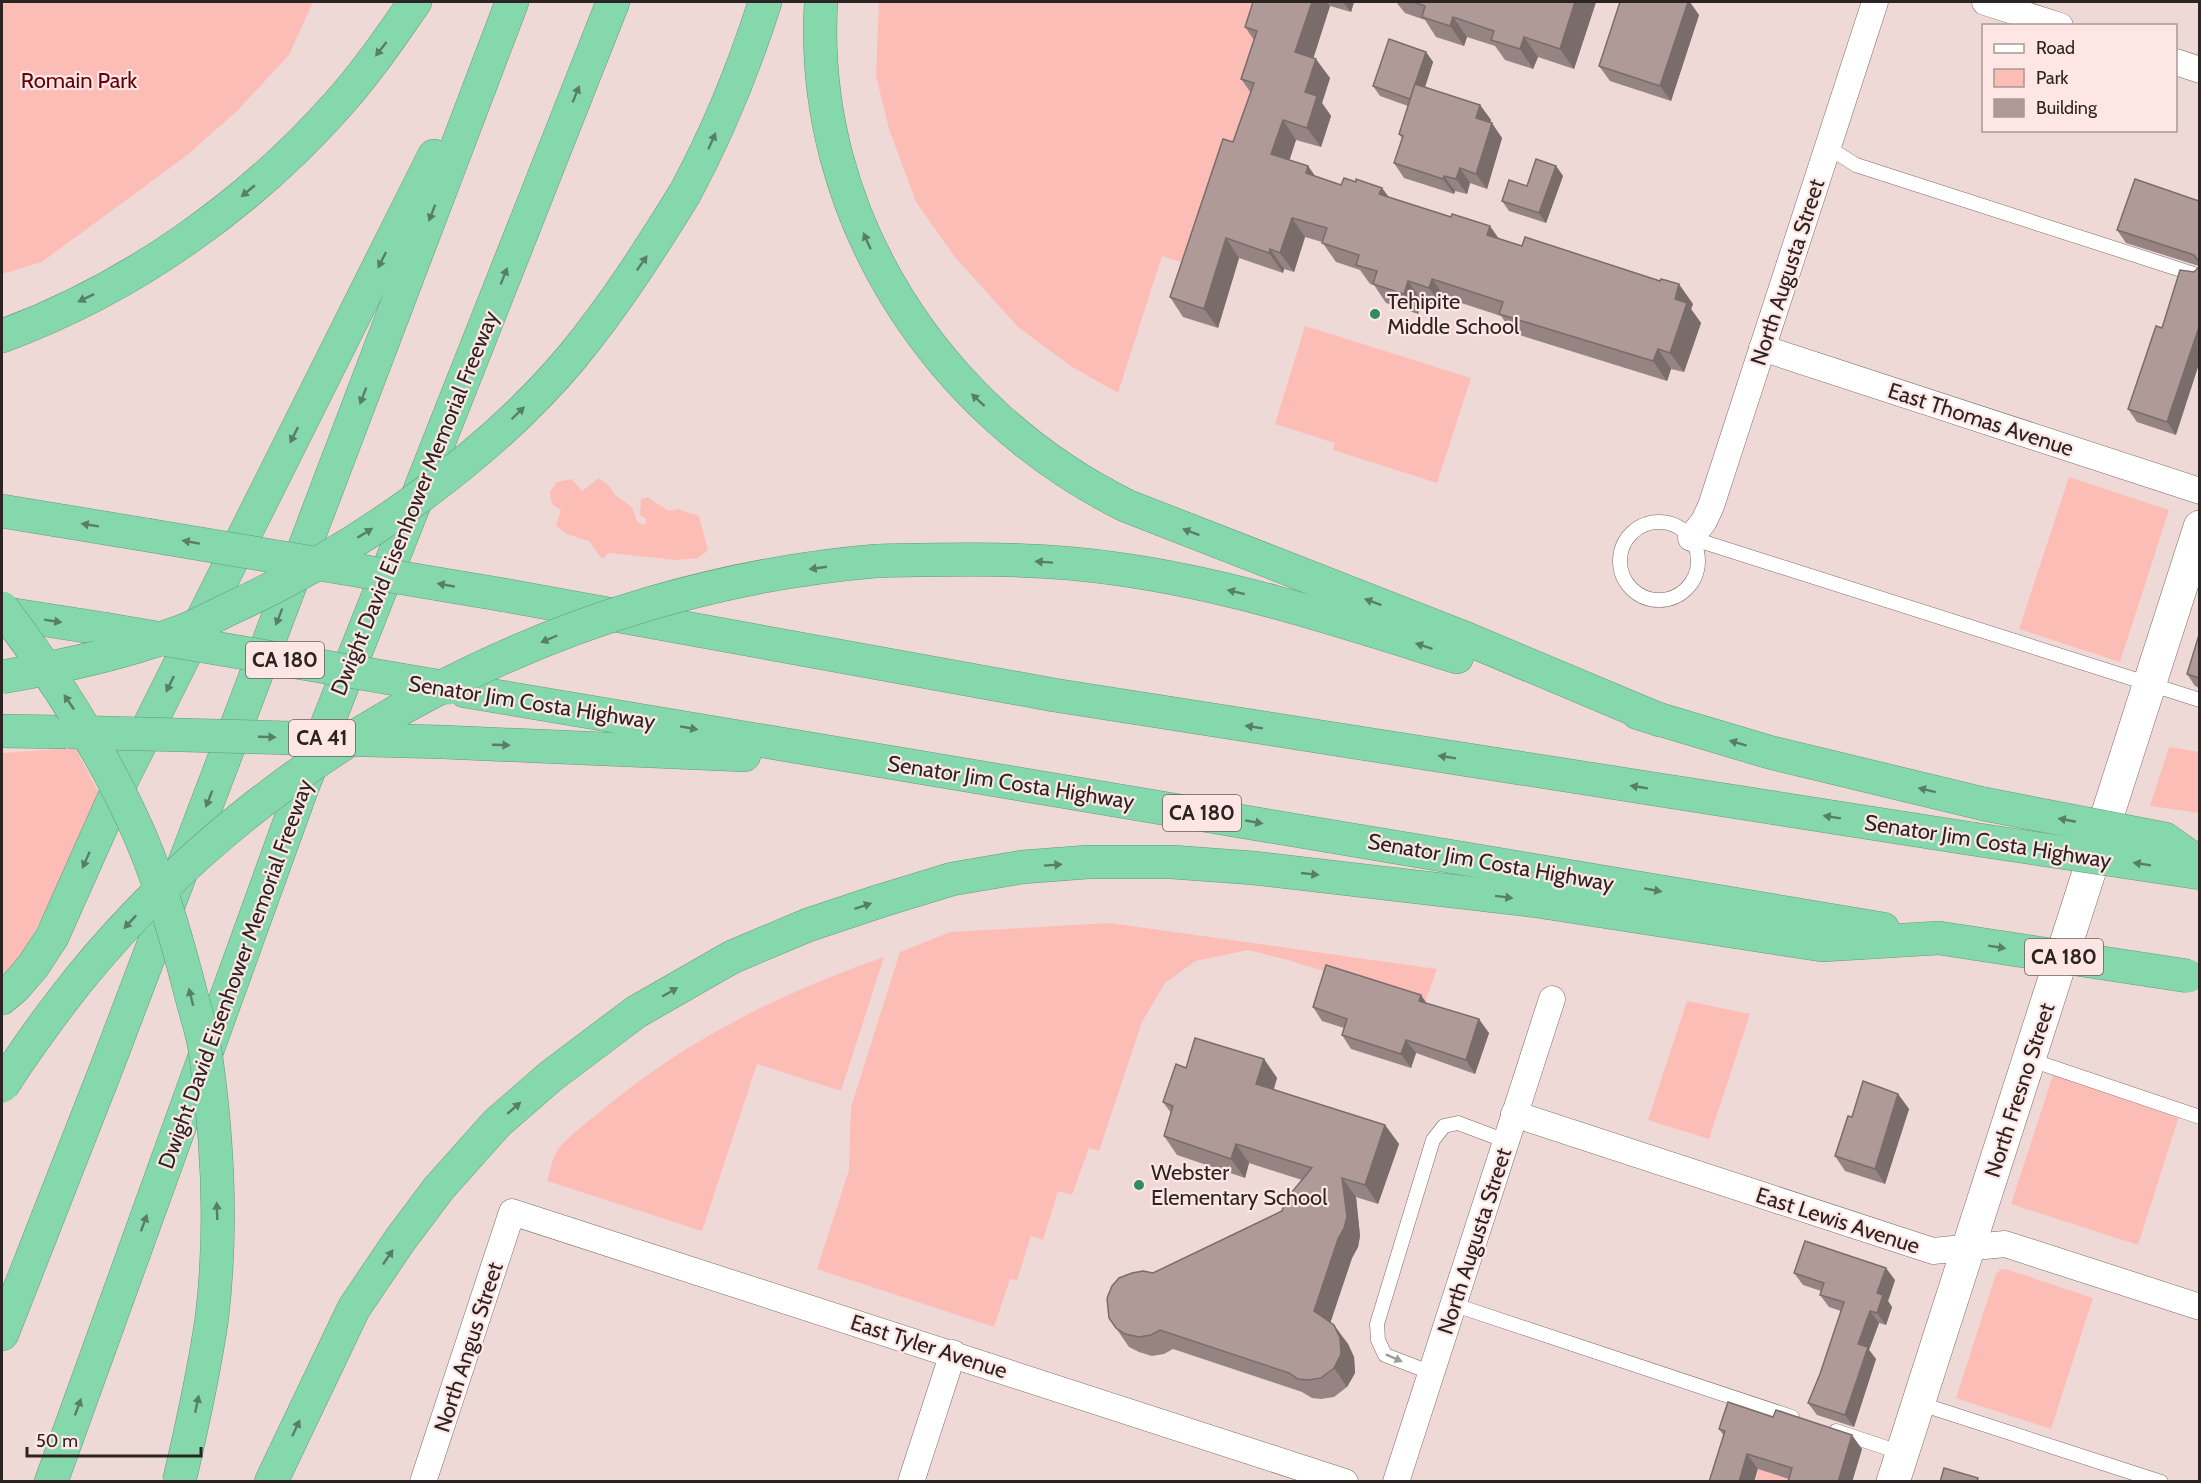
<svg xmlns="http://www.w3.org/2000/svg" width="2201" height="1483" viewBox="0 0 2201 1483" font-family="Cabin,sans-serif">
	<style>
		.green { fill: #fdbdb7 }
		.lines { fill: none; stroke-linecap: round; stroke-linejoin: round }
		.lane-casing { stroke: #7d6a68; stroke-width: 15 }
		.street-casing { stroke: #7d6a68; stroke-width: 27 }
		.secondary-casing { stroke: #7d6a68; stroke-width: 34 }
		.highway-casing { stroke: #65997c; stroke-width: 34 }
		.lane { stroke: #fff; stroke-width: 14 }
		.street { stroke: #fff; stroke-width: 26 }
		.secondary { stroke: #fff; stroke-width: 33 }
		.highway { stroke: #84d8ac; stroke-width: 33 }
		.highway-bridge-casing { stroke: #65997c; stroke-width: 34; stroke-linecap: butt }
		.highway-bridge { stroke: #84d8ac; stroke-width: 33 }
		.wall { fill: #968483 }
		.shaded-wall { fill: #7a6c6a }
		.building { fill: #af9a98; stroke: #7a6c6a; stroke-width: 1.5 }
		.oneway { fill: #587e68 }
		.oneway2 { fill: #a09c9c }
		.poi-dot { fill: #308b62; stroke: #fde6e4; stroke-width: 2 }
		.labels { text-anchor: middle; stroke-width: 4.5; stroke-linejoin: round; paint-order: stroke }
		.shield { fill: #fde6e4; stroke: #6b5e5d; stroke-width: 1.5 }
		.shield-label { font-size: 21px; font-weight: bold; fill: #2c2423 }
		.park-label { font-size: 22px; fill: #63000b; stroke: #fde6e4 }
		.street-label { font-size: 22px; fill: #2c2423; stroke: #fde6e4 }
		.poi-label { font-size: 22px; fill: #2c2423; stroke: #fde6e4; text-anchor: start }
	</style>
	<rect width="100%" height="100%" fill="#efd9d7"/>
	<g class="green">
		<polygon points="2,2 313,2 289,55 236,112 186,156 42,262 2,274"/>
		<polygon points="879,2 1267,2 1263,54 1247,102 1265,109 1199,268 1162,256 1118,393 1072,367 1019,328 954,256 916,202 889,129 876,76"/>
		<polygon points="1305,326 1471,378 1437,483 1333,450 1335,443 1275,424"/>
		<polygon points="2069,477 2169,510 2120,662 2019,629"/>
		<polygon points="599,478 610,487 615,495 632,507 638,523 646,525 645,518 640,515 641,499 647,497 669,511 678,509 699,516 708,550 698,558 676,560 609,553 602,559 589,541 566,534 556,525 561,510 552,504 550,492 557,482 572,479 582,491"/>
		<polygon points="2169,747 2199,752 2199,813 2150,806"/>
		<path d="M 75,748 L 100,795 C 84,832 67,868 49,903 C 36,929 23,957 2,976 L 2,753 Z"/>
		<polygon points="1110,923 1437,969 1425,1003 1288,960 1248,950 1196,961 1165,983 1142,1022 1099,1151 1089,1148 1072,1195 1058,1191 1043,1240 1031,1236 1017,1280 1010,1279 994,1327 817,1269 849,1170 851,1107 900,952 950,932"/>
		<path d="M 884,957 L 841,1091 L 757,1064 L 702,1231 L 547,1181 C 550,1172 552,1159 557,1151 C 564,1139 590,1120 601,1111 C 687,1039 779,994 884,957 Z"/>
		<polygon points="1687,1001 1750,1014 1709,1139 1648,1120"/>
		<polygon points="2054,1072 2180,1113 2138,1245 2011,1204"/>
		<polygon points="2006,1269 2093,1298 2051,1429 1956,1398 1996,1274 2000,1270"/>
		<polygon points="1760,1465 1812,1482 1755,1482"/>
	</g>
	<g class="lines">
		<defs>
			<g id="lane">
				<polyline points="1829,148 1856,165 2200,276"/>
				<circle cx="1659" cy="561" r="39"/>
				<polyline points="1691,538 2200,700"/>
				<polyline points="2028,1059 2200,1117"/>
				<polyline points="1455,1305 1792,1417"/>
				<polyline points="1432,1373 1385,1355 1378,1340 1377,1324 1433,1140 1444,1126 1458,1123 1506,1141"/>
				<polyline points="1918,1403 2161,1482"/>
				<polyline points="1836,1431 1902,1453"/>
			</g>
			<g id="street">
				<polyline points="1985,2 2060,26"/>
				<polyline points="2176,62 2200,70"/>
				<polyline points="1762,348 2200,491"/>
				<polyline points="1691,538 1704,521 1711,506 1875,2"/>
				<polyline points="1514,1114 1933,1251 2005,1244 2200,1307"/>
				<polyline points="423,1482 512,1212 1345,1482"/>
				<polyline points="911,1482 953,1353"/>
				<polyline points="1396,1482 1552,999"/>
			</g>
			<polyline id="secondary" points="1893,1482 2200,527"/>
			<g id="highway">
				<path d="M 821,2 C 808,215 938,413 1127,506 L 1460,636 L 1660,720"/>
				<path d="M 685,193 C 718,132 744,68 765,2"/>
				<path d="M 2,336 C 130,289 249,205 339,103 C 367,72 391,36 415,2"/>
				<polyline points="2,511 147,535"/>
				<path d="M 876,561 C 957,559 1038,557 1118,569 C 1234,585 1345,622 1457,657"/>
				<polyline points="504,595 1054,695 1973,839"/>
				<polyline points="2,613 104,629"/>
				<polyline points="465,691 1883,929"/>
				<polyline points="1638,713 1769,752 1984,804"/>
				<polyline points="2,731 62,732"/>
				<polyline points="443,742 744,755"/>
				<polyline points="2,998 15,987 33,966 52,937 123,778 434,156"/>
				<polyline points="2,1334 108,1064 512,2"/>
				<polyline points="51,1482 302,788 613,2"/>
				<polyline points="271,1482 354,1308 400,1240 439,1188 497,1123 551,1076 636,1012 732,957 808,925 880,901 952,879 1022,867 1088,862 1172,862 1254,868 1537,901 1822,945 1939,938"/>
			</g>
		</defs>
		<use href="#lane" class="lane-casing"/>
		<use href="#street" class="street-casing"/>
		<use href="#secondary" class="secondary-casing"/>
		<use href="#highway" class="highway-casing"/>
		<use href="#lane" class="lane"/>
		<use href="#street" class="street"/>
		<use href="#secondary" class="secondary"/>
		<use href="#highway" class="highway"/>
		<defs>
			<g id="highway-bridge">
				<polyline points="147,535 504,595"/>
				<path d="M 2,608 C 56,679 105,755 141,838 C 163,890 178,944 192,998 C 197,1017 204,1037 206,1057 C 218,1142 222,1232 212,1317 C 204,1373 192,1427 179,1482"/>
				<polyline points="104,629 448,688"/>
				<path d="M 2,677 C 60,667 121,654 177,633 C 194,627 211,618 227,610 C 350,554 484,462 572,357 C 614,306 650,250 685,193"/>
				<polyline points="69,732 443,742"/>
				<polyline points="1984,804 2165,839 2200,864"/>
				<polyline points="1973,839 2200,873"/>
				<polyline points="1939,938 2188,976"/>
				<path d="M 2,1086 C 26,1049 52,1013 80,978 C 275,740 569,587 876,561"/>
			</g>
		</defs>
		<use href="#highway-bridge" class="highway-bridge-casing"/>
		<use href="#highway-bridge" class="highway-bridge"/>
	</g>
	<g class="wall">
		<polygon points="1253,2 1354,2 1351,12 1330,6 1313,58 1330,78 1322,103 1331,116 1321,147 1296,140 1289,160 1308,166 1315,176 1341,185 1356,182 1382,188 1389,197 1499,238 1693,304 1691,309 1701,323 1684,372 1671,369 1667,381 1513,333 1501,316 1446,298 1443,308 1422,301 1418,314 1386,303 1374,285 1370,284 1360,270 1336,262 1322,242 1305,237 1294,272 1284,269 1283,273 1239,258 1218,328 1183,317 1170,297 1233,142 1251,93 1241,79 1254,40 1245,27"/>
		<polygon points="1396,2 1596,2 1574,69 1538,57 1533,69 1505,60 1495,46 1467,37 1464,46 1436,37 1425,20 1405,13"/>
		<polygon points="1699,15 1671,101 1610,81 1599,66"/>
		<polygon points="1426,52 1433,62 1425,87 1480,105 1491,120 1490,123 1502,138 1487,189 1470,183 1467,194 1455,191 1454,194 1404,178 1394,163 1402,138 1399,134 1408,106 1380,96 1373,86"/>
		<polygon points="1556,166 1563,176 1546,223 1509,211 1502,201 1527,186"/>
		<polygon points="2199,201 2199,266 2126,243 2117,230"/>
		<polygon points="2162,328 2176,435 2137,422 2128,409"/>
		<polygon points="2199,635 2199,688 2195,686 2187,674"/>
		<polygon points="1426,1003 1489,1033 1475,1074 1416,1053 1411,1068 1351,1049 1342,1035 1344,1028 1322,1021 1313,1007"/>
		<polygon points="1264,1059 1277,1078 1274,1089 1385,1125 1399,1144 1378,1204 1356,1197 1360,1236 1358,1247 1352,1258 1330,1322 1348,1344 1354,1357 1355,1373 1347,1387 1334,1397 1321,1399 1312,1398 1302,1392 1173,1349 1164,1354 1152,1356 1139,1352 1129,1347 1109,1318 1153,1273 1282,1211 1302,1180 1249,1163 1245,1178 1177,1155 1164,1136 1171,1113 1163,1102 1186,1068"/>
		<polygon points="1898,1094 1909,1109 1885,1184 1845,1171 1835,1156 1852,1117"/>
		<polygon points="1794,1273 1895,1280 1888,1301 1892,1307 1886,1325 1879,1323 1869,1350 1876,1359 1854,1427 1817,1415 1808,1403 1820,1374 1841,1311 1829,1307 1820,1295 1821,1291 1803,1285"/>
		<polygon points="1719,1429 1862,1449 1852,1482 1788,1482 1789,1479 1758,1469 1724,1436"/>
	</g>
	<g class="shaded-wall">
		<polygon points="1312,2 1327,2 1330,6 1309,72 1295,52"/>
		<polygon points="1343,2 1354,2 1351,12"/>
		<polygon points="1575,2 1596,2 1574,69 1560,49"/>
		<polygon points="1688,2 1690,2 1699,15 1671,101 1660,86"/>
		<polygon points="1453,17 1467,37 1464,46 1450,26"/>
		<polygon points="1524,37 1538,57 1533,69 1520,49"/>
		<polygon points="1426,52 1433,62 1418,109 1411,99"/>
		<polygon points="1316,59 1330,78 1322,103 1331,116 1321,147 1307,128 1305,92"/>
		<polygon points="1480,105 1491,120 1486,133 1476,118"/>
		<polygon points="1283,120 1296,140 1285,174 1271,154"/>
		<polygon points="1492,123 1502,138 1487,189 1476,174"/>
		<polygon points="1308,166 1322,186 1306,173"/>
		<polygon points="1556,166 1563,176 1546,223 1539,213"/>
		<polygon points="1460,168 1470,183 1467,194 1456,179"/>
		<polygon points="1444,176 1455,191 1454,194 1443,179"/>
		<polygon points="1382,188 1395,207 1379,194"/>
		<polygon points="1292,218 1305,237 1294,272 1280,253"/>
		<polygon points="1490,226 1504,246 1487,235"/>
		<polygon points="1226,238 1239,258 1218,328 1204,309"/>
		<polygon points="1270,249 1284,269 1283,273 1269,253"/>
		<polygon points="1432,279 1446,298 1443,308 1429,288"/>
		<polygon points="1408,281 1422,301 1418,314 1404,294"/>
		<polygon points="1679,284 1693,304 1691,309 1701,323 1684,372 1670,353 1675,299"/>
		<polygon points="2199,327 2199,364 2176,435 2167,422"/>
		<polygon points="1658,349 1671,369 1667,381 1653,361"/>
		<polygon points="1421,995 1430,1008 1419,1001"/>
		<polygon points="1479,1019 1489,1033 1475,1074 1466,1060"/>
		<polygon points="1406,1040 1416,1053 1411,1068 1401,1054"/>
		<polygon points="1264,1059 1277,1078 1269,1103 1256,1084"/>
		<polygon points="1898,1094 1909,1109 1885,1184 1875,1169"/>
		<polygon points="1385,1125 1399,1144 1378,1204 1365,1185"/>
		<polygon points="1236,1144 1249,1163 1245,1178 1231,1159"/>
		<polygon points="1342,1178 1356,1197 1360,1236 1358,1247 1352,1258 1328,1330 1314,1311"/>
		<polygon points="1886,1268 1895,1280 1888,1301 1892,1307 1886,1325 1877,1313 1877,1293"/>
		<polygon points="1870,1311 1879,1323 1869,1350 1876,1359 1854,1427 1845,1415 1858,1344"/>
		<polygon points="1334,1325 1348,1344 1354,1357 1355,1373 1347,1387 1334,1368"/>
		<polygon points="1852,1435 1862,1449 1852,1482 1838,1482"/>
		<polygon points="1747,1454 1758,1469 1754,1482 1739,1482"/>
	</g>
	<g class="building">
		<polygon points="1253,2 1312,2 1295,52 1316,59 1305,92 1317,96 1307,128 1283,120 1271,154 1308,166 1306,173 1341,185 1344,178 1356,182 1356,179 1382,188 1379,194 1451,217 1452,214 1490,226 1487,235 1522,246 1525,237 1660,281 1661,279 1679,284 1675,299 1687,303 1670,353 1658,349 1653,361 1499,314 1503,302 1432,279 1429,288 1408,281 1404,294 1373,284 1377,271 1356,265 1359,255 1322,243 1327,228 1292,218 1280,253 1270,249 1269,253 1226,238 1204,309 1170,297 1223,139 1233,142 1254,83 1241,79 1257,31 1245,27"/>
		<polygon points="1413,2 1575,2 1560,49 1524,37 1520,49 1491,40 1494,31 1453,17 1450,26 1422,17 1425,6"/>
		<polygon points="1620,2 1688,2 1660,86 1599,66"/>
		<polygon points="1389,39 1426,52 1410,99 1373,86"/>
		<polygon points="1415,84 1480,105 1476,118 1492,123 1476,174 1460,168 1456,179 1444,176 1443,179 1394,163 1403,136 1399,134"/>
		<polygon points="1536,159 1556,166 1539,213 1502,201 1509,180 1527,186"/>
		<polygon points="2135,179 2199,201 2199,262 2194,255 2117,230"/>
		<polygon points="2199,267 2199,327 2167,422 2128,409 2156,326 2162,328 2180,270 2194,272"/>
		<polygon points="2199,635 2199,678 2187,674"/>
		<polygon points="1326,965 1421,995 1419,1001 1479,1019 1466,1060 1406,1040 1401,1054 1342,1035 1347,1019 1313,1007"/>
		<polygon points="1195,1038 1264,1059 1256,1084 1385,1125 1365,1185 1342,1178 1347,1217 1344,1228 1338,1239 1314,1311 1334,1325 1340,1338 1341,1354 1334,1368 1321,1378 1308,1380 1298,1379 1289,1373 1160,1330 1151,1335 1139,1337 1125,1334 1116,1328 1109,1318 1107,1298 1112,1286 1119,1278 1132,1273 1143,1271 1153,1273 1282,1211 1286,1199 1312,1168 1236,1144 1231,1159 1164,1136 1173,1106 1163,1102 1176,1064 1186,1068"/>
		<polygon points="1863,1081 1898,1094 1875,1169 1835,1156 1848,1116 1852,1117"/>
		<polygon points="1805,1241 1886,1268 1877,1293 1883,1295 1877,1313 1870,1311 1858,1344 1868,1347 1845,1415 1808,1403 1820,1374 1844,1302 1820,1295 1824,1283 1794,1273"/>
		<polygon points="1728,1402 1773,1417 1776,1410 1852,1435 1838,1482 1788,1482 1792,1468 1747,1454 1739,1482 1709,1482 1725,1431 1719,1429"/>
		<polygon points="1944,1468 1978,1478 1977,1482 1940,1482"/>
	</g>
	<defs><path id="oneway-solid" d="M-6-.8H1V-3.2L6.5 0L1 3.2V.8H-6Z" transform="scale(1.5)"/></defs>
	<g class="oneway">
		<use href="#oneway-solid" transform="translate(381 49) rotate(128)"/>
		<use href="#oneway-solid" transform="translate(576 94) rotate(-68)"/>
		<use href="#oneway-solid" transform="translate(712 141) rotate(-66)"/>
		<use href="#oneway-solid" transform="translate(248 191) rotate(140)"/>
		<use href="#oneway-solid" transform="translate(432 213) rotate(111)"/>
		<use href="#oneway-solid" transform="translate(867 241) rotate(-114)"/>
		<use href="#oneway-solid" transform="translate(382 260) rotate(117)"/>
		<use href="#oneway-solid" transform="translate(642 263) rotate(-55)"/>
		<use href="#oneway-solid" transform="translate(504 276) rotate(-68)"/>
		<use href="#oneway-solid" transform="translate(86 298) rotate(154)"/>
		<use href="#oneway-solid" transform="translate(363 396) rotate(111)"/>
		<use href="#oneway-solid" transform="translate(978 400) rotate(-137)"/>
		<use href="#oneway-solid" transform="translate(518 413) rotate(-44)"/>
		<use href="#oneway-solid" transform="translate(294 435) rotate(117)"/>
		<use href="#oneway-solid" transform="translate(90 525) rotate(-171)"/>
		<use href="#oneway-solid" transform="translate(1191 532) rotate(-159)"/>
		<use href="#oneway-solid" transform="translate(365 533) rotate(-32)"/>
		<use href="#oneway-solid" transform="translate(191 542) rotate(-170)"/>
		<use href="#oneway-solid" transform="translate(1044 562) rotate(-176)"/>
		<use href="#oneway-solid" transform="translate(818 568) rotate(172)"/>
		<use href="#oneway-solid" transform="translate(446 585) rotate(-170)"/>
		<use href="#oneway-solid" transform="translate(1236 592) rotate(-166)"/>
		<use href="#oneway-solid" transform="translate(1373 602) rotate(-159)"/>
		<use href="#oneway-solid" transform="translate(279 617) rotate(111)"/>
		<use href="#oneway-solid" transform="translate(53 621) rotate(9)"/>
		<use href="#oneway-solid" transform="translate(549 639) rotate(157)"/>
		<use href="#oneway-solid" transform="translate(1424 646) rotate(-162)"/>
		<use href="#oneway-solid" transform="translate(170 684) rotate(116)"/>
		<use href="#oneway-solid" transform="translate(69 702) rotate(-124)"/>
		<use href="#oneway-solid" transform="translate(1254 727) rotate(-171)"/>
		<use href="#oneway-solid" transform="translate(689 728) rotate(10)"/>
		<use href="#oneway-solid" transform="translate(267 737) rotate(2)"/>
		<use href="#oneway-solid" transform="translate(1738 743) rotate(-163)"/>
		<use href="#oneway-solid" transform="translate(501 745) rotate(2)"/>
		<use href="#oneway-solid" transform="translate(1447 757) rotate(-171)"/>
		<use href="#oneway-solid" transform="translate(1639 787) rotate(-171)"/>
		<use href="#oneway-solid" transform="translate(1927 790) rotate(-166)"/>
		<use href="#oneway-solid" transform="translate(209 799) rotate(111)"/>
		<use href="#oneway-solid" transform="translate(1832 817) rotate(-171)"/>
		<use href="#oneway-solid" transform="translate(2067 820) rotate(-169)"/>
		<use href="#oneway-solid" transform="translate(1254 822) rotate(10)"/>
		<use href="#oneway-solid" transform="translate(86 860) rotate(114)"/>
		<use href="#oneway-solid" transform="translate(2142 864) rotate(-171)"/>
		<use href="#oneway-solid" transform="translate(1053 865) rotate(-4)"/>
		<use href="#oneway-solid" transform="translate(1310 874) rotate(6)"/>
		<use href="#oneway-solid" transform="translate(1653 890) rotate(10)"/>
		<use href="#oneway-solid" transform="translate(1504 897) rotate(7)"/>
		<use href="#oneway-solid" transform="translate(863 906) rotate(-18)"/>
		<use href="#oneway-solid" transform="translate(130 922) rotate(133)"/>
		<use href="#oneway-solid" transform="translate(1997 947) rotate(9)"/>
		<use href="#oneway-solid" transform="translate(670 992) rotate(-30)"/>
		<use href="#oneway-solid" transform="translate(191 997) rotate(-104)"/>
		<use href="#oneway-solid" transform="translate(514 1108) rotate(-41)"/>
		<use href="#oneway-solid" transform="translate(217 1211) rotate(-92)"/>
		<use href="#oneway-solid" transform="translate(144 1223) rotate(-70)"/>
		<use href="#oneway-solid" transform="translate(388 1257) rotate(-56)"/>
		<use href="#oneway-solid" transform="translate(197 1404) rotate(-78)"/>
		<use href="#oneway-solid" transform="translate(78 1407) rotate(-70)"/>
		<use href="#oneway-solid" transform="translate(296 1428) rotate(-65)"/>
	</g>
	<use class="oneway2" href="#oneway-solid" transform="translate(1394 1358) rotate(24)"/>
	<g class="poi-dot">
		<circle cx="1375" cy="314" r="6"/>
		<circle cx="1139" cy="1185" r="6"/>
	</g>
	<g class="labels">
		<g class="shield">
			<rect x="246" y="642" width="78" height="36" rx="4.5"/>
			<rect x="289" y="720" width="66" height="36" rx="4.5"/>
			<rect x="1163" y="795" width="78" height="36" rx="4.5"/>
			<rect x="2025" y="939" width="78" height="36" rx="4.5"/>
		</g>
		<g class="shield-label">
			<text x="285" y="667">CA 180</text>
			<text x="322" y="745">CA 41</text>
			<text x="1202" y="820">CA 180</text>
			<text x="2064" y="964">CA 180</text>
		</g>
		<g class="park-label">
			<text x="79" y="88">Romain Park</text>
		</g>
		<g class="street-label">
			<text transform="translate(1787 272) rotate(-72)" y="8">North Augusta Street</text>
			<text transform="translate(1981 419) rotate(18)" y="8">East Thomas Avenue</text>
			<text transform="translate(414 503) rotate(-68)" y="8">Dwight David Eisenhower Memorial Freeway</text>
			<text transform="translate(532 702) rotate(9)" y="8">Senator Jim Costa Highway</text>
			<text transform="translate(1011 782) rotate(9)" y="8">Senator Jim Costa Highway</text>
			<text transform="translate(1988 841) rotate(9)" y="8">Senator Jim Costa Highway</text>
			<text transform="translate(1491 862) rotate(10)" y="8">Senator Jim Costa Highway</text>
			<text transform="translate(235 974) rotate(-70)" y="8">Dwight David Eisenhower Memorial Freeway</text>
			<text transform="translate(2019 1090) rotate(-72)" y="8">North Fresno Street</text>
			<text transform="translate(1838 1220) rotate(18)" y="8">East Lewis Avenue</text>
			<text transform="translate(1474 1241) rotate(-72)" y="8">North Augusta Street</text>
			<text transform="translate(929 1346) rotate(18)" y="8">East Tyler Avenue</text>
			<text transform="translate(468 1347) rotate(-72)" y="8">North Angus Street</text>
		</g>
		<g class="poi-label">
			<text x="1387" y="309">Tehipite<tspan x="1387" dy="25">Middle School</tspan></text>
			<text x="1151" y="1180">Webster<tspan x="1151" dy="25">Elementary School</tspan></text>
		</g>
	</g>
	<rect width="2201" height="1483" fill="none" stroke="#2c2423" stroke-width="6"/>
	<rect x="1982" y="24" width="195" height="108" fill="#fde6e4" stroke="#a99897" stroke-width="1.5"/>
	<rect x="1994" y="44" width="30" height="9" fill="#ffffff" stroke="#a99897" stroke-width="1.5"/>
	<text x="2036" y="54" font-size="18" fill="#2c2423">Road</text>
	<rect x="1994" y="69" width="30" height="18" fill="#fdbdb7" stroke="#a99897" stroke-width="1.5"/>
	<text x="2036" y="84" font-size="18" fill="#2c2423">Park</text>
	<rect x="1994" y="99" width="30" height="18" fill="#af9a98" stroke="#a99897" stroke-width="1.5"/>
	<text x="2036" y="114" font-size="18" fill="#2c2423">Building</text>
	<path d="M27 1447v9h174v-9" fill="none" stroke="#2c2423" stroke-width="3"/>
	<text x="36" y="1447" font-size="18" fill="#2c2423" stroke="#fde6e4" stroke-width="4.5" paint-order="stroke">50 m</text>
</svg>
